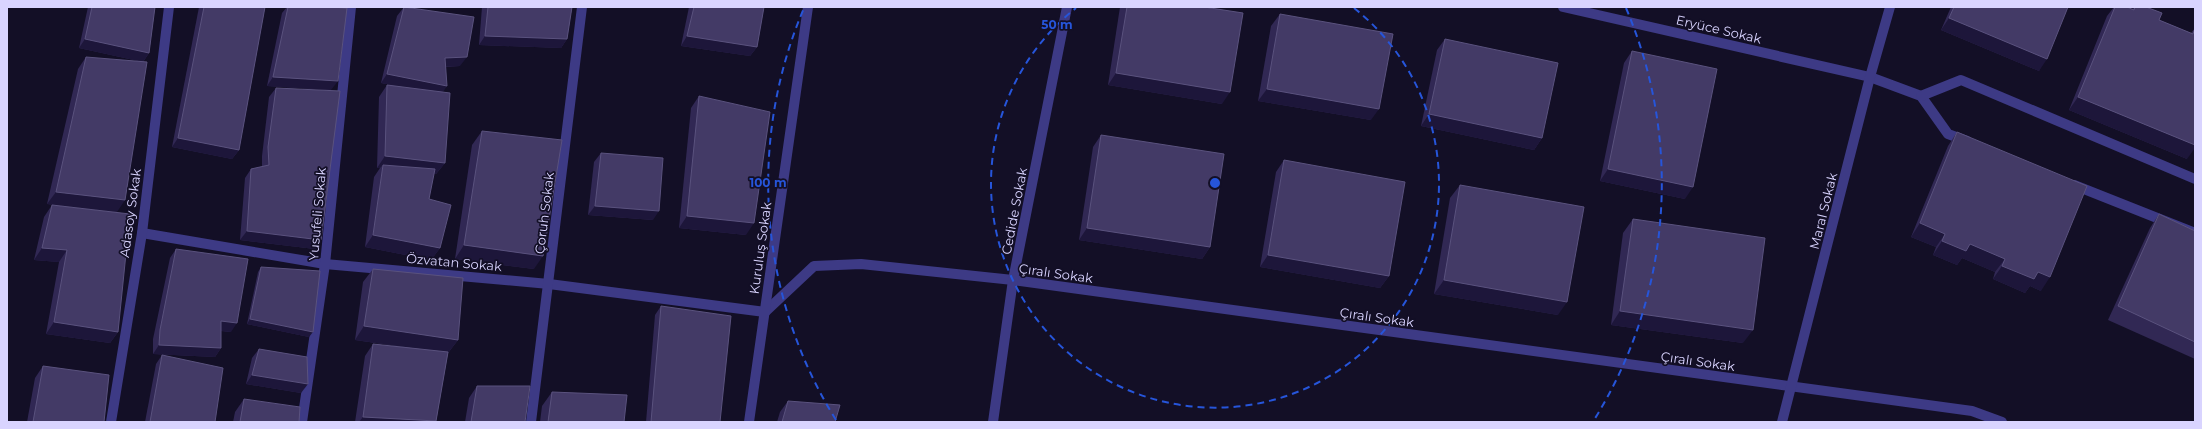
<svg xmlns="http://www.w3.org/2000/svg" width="2202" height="429" viewBox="0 0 2202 429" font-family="Montserrat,sans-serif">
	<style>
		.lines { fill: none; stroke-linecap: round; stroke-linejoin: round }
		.service { stroke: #3d3a85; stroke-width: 10 }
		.minor { stroke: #3d3a85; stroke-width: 10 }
		.tertiary { stroke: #3d3a85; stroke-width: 10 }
		.wall { fill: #312854 }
		.shaded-wall { fill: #1d163a }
		.building { fill: #433a66; stroke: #5a527e }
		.ring { fill: none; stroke: #2655da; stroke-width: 2; stroke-dasharray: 7 5 }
		.labels { text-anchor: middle; stroke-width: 3.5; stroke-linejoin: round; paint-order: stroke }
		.street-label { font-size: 13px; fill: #d9d4ff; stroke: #130f26 }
		.centre { fill: #2655da; stroke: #130f26; stroke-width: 2 }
		.ring-label { font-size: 12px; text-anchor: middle; font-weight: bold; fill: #2655da; stroke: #130f26; stroke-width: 3.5; stroke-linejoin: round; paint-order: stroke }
	</style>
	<rect width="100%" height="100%" fill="#130f26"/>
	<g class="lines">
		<g class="service">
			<polyline points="1870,77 1921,96 1948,134 1967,141"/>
			<polyline points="1921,96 1961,80 2195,179"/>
			<polyline points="2074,185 2195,233"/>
		</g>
		<g class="minor">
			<polyline points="1563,7 1870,77"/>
			<polyline points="142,233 325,264 549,284 765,312"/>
			<polyline points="765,312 814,266 861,264 1013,280 1972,411 2002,422"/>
			<polyline points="111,422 142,233 169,7"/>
			<polyline points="302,422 325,264 351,7"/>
			<polyline points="531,422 582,7"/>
			<polyline points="749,422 808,7"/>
			<polyline points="993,422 1013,280 1067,7"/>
		</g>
		<polyline class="tertiary" points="1782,422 1870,77 1890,7"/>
	</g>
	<g class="wall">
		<polygon points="88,7 155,7 149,53 143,62 79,48"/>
		<polygon points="199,7 265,7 239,150 232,159 172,147"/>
		<polygon points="287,7 329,7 331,90 267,86 282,13"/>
		<polygon points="404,7 460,66 446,67 443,92 445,163 436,174 434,174 429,199 440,248 431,260 365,247 374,177 380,168 377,168 379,97 387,85 403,87 381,83 397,16"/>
		<polygon points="482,7 572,7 567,39 561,48 479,45"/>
		<polygon points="689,7 764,7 757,47 750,56 681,46"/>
		<polygon points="1120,7 1204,7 1222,104 1108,85"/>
		<polygon points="1951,7 2068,7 2039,71 1941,30"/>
		<polygon points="2114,7 2127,7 2132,9 2134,7 2146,7 2159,20 2191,33 2195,28 2187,159 2069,110 2107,16"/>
		<polygon points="1280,14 1371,120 1258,101 1271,26"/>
		<polygon points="1445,39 1542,138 1534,150 1421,126 1437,50"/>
		<polygon points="1632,51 1685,199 1600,181 1624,63"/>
		<polygon points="86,57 117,212 47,204 78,69"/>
		<polygon points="276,88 321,240 315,249 240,240 245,178 251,169 262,167 262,156 269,97"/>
		<polygon points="699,96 746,235 679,228 691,108"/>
		<polygon points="482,131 534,269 455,259 472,145"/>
		<polygon points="1957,132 2041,291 2030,286 2025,293 1993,279 1995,272 1962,258 1957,265 1933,255 1936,247 1911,237 1948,146"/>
		<polygon points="1101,135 1210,247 1202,259 1079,240 1093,147"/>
		<polygon points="601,153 653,220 588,215 594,162"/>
		<polygon points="1284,160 1389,276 1380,288 1260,267 1276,172"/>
		<polygon points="1460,185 1558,315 1434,294 1450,198"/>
		<polygon points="52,205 118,332 110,343 46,334 59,262 34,260 44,217"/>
		<polygon points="2159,214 2195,231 2195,359 2108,320 2150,228"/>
		<polygon points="1633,219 1743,343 1611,325 1623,233"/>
		<polygon points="176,249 231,332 221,331 221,348 215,357 153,354 153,339 170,258"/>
		<polygon points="261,267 309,337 247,324 258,272"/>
		<polygon points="373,269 458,340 448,353 436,422 355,422 365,356 373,344 410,348 355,340 363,282"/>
		<polygon points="661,306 720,422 646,422 655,315"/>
		<polygon points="259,349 301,393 246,384 252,358"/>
		<polygon points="162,355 215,422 145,422 156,364"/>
		<polygon points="43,366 104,422 27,422 35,378"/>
		<polygon points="477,386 525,422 465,422 469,398"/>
		<polygon points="552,392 624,422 540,422 542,406"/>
		<polygon points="244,399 299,422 233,422 235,412"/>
		<polygon points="788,401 835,422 777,422 780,412"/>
	</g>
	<g class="shaded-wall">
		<polygon points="1949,18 2047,59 2039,71 1941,30"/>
		<polygon points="485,36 567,39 561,48 479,45"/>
		<polygon points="687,36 757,47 750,56 681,46"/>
		<polygon points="85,39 149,53 143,62 79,48"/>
		<polygon points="467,57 460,66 439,67 445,58"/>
		<polygon points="1116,73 1230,92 1222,104 1108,85"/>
		<polygon points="387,74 447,86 441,95 381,83"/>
		<polygon points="273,77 338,81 331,90 267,86"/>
		<polygon points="1267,89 1379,109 1371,120 1258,101"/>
		<polygon points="2078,97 2195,145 2195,148 2187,159 2069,110"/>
		<polygon points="1429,114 1542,138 1534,150 1421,126"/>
		<polygon points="178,138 239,150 232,159 172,147"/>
		<polygon points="385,156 445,163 436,174 382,168 383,165 380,168 377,168"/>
		<polygon points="1608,169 1693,187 1685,199 1600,181"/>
		<polygon points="56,192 125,200 117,212 47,204"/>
		<polygon points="595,206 659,211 653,220 588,215"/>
		<polygon points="687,216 754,223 746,235 679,228"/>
		<polygon points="1920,223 1945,234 1936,247 1911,237"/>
		<polygon points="1087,228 1210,247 1202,259 1079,240"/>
		<polygon points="247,231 321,240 315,249 240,240"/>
		<polygon points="373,235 440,248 431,260 365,247"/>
		<polygon points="1942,241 1970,244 2005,259 1995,272 1962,258 1957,265 1933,255"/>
		<polygon points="464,245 543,256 534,269 455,259"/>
		<polygon points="42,248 67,250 59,262 34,260"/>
		<polygon points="1268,255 1389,276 1380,288 1260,267"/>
		<polygon points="2002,266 2038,272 2050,277 2041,291 2030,286 2025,293 1993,279"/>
		<polygon points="1444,280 1567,302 1558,315 1434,294"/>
		<polygon points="1620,311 1753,330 1743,343 1611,325"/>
		<polygon points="250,319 313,332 309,337 247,324"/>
		<polygon points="221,321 237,323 231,332 215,330"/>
		<polygon points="54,322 118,332 110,343 46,334"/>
		<polygon points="364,326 458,340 448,353 355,340"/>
		<polygon points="159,345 221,348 215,357 153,354"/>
		<polygon points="252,375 308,384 301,393 246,384"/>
		<polygon points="363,417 436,421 436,422 359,422"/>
	</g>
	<g class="building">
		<polygon points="92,7 155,7 149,53 85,39"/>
		<polygon points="204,7 265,7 239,150 178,138"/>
		<polygon points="288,7 329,7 347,8 338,81 273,77"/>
		<polygon points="404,7 474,17 467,57 445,58 447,86 387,74"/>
		<polygon points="488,7 572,7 567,39 485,36"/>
		<polygon points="694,7 764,7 757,47 687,36"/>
		<polygon points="1127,7 1204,7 1243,13 1230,92 1116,73"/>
		<polygon points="1954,7 2068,7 2047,59 1949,18"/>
		<polygon points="2115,7 2127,7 2134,10 2135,7 2146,7 2162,13 2159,20 2193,34 2195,28 2195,145 2078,97"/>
		<polygon points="1280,14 1393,34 1379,109 1267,89"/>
		<polygon points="1445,39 1558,63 1542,138 1429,114"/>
		<polygon points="1632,51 1717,69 1693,187 1608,169"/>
		<polygon points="86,57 147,62 125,200 56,192"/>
		<polygon points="387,85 450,93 445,163 385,156"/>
		<polygon points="276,88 340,91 321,240 247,231 251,169 269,165 268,147"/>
		<polygon points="699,96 770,112 754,223 687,216"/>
		<polygon points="482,131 562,140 543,256 464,245"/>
		<polygon points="1957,132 2087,186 2050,277 2038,272 2034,279 2002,266 2005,259 1970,244 1966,251 1942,241 1945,234 1920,223"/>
		<polygon points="1101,135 1224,154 1210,247 1087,228"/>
		<polygon points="601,153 663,158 659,211 595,206"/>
		<polygon points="1284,160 1405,182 1389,276 1268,255"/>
		<polygon points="383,165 435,169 429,199 451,205 440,248 373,235"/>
		<polygon points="1460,185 1584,207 1567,302 1444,280"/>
		<polygon points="52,205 130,214 118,332 54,322 67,250 42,248"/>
		<polygon points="2159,214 2195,231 2195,342 2118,306"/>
		<polygon points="1633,219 1765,238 1753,330 1620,311"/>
		<polygon points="176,249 248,259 237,323 221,321 221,348 159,345 160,330"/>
		<polygon points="261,267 320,271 313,332 250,319"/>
		<polygon points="373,269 463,278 458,340 364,326"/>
		<polygon points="661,306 731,316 720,422 651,422"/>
		<polygon points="373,344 448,352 436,421 363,417"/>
		<polygon points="259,349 307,357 308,384 252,375"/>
		<polygon points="162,355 223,368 215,422 150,422"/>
		<polygon points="43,366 109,375 104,422 33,422"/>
		<polygon points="477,386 530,386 525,422 471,422"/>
		<polygon points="552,392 627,395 624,422 548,422"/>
		<polygon points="244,399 300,407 299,422 240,422"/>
		<polygon points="788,401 840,405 835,422 782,422"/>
	</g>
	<g class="ring">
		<path d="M1354 8A224 224 0 1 1 1076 8"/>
		<path d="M836 420A447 447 0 0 1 804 8M1626 8A447 447 0 0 1 1594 420"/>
	</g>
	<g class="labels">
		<g class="street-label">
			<text transform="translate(1719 29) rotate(13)" y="5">Eryüce Sokak</text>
			<text transform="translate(1014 211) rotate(-79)" y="5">Cedide Sokak</text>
			<text transform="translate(1823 211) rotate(-76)" y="5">Maral Sokak</text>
			<text transform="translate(130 213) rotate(-82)" y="5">Adasoy Sokak</text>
			<text transform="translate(544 213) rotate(-83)" y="5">Çoruh Sokak</text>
			<text transform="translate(317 214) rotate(-85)" y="5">Yusufeli Sokak</text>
			<text transform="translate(760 248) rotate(-82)" y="5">Kuruluş Sokak</text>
			<text transform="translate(454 262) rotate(5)" y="5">Özvatan Sokak</text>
			<text transform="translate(1056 273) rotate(8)" y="5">Çıralı Sokak</text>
			<text transform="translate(1377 317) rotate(8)" y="5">Çıralı Sokak</text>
			<text transform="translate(1698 361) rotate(8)" y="5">Çıralı Sokak</text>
		</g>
	</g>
	<circle cx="1215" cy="183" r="6" class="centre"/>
	<g class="ring-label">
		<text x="1057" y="29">50 m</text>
		<text x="768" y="187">100 m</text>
	</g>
	<rect width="2202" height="429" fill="none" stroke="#d9d4ff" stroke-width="16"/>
</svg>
